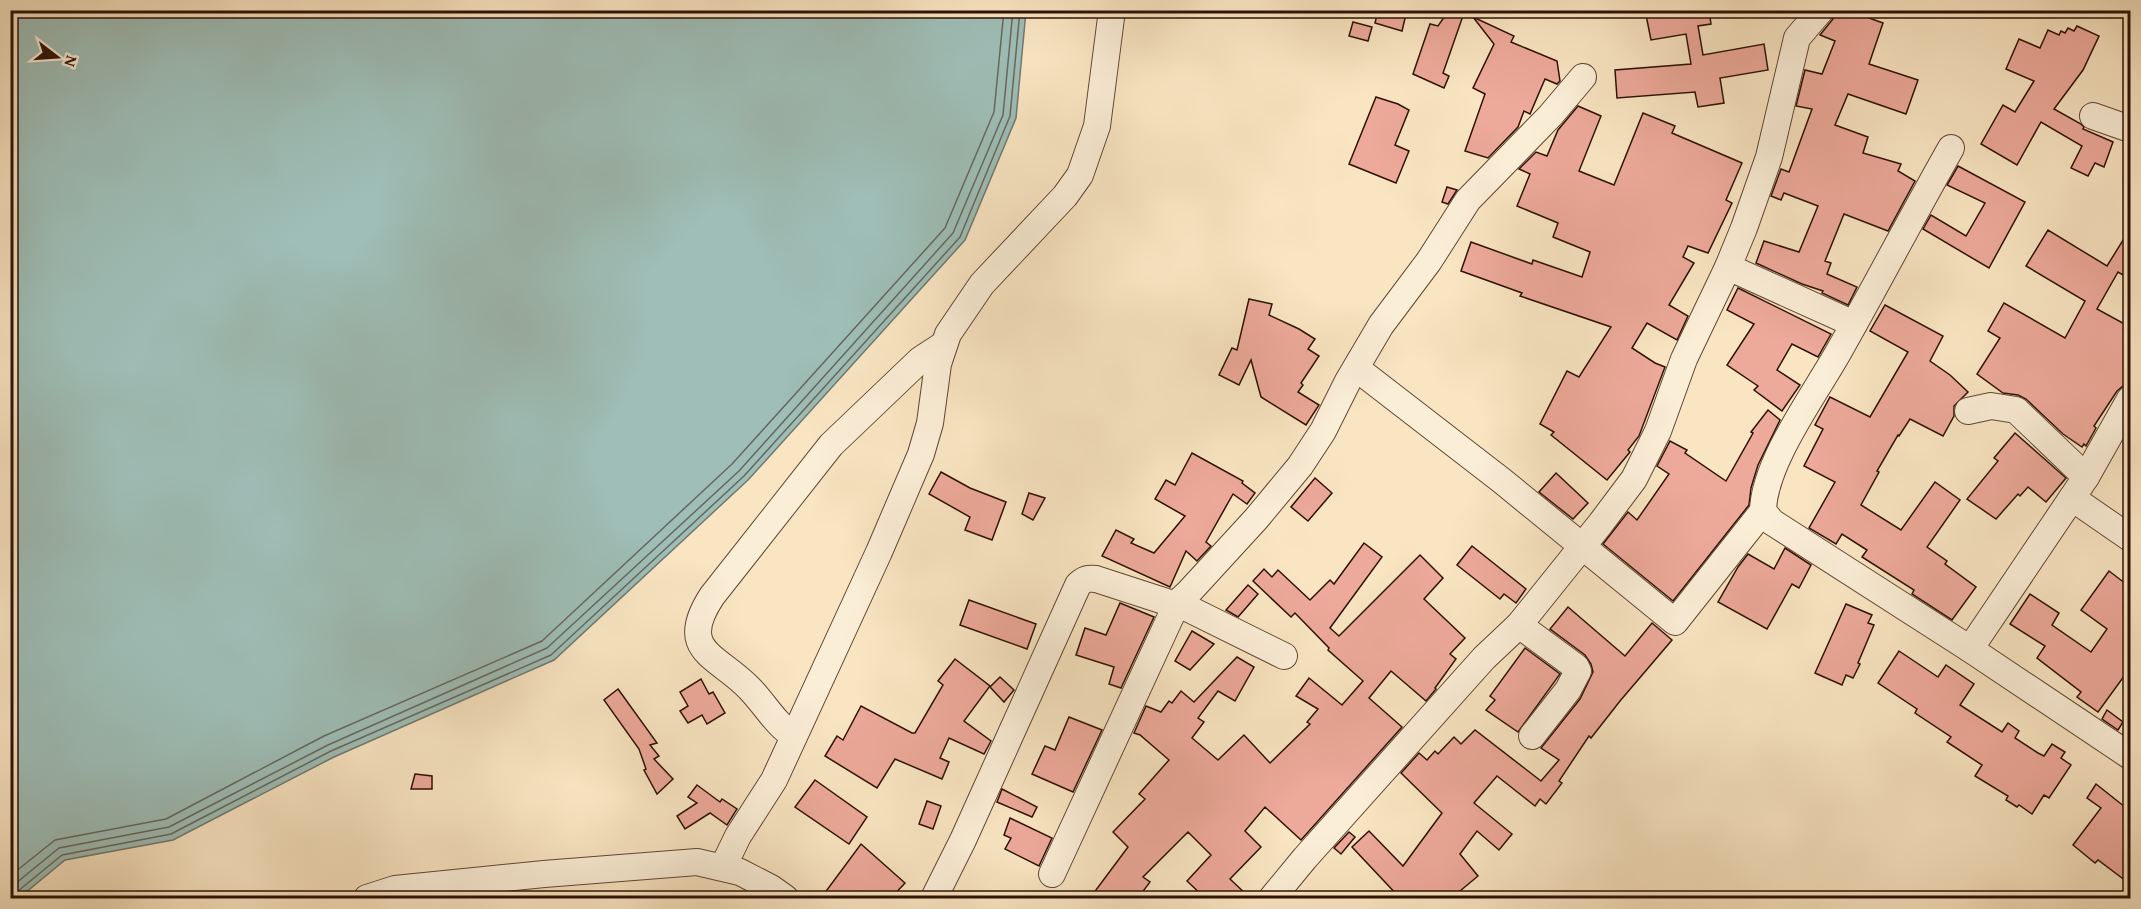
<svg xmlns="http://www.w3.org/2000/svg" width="2141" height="909" viewBox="0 0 2141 909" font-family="'Gentium Book Plus',serif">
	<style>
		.water { fill: #9ebeb7; stroke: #717970; stroke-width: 1.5 }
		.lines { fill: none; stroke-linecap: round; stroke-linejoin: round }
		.shore { stroke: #66685e; stroke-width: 1.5 }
		.building { fill: #eda99a; stroke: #2e1105; stroke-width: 1.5 }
		.minor-casing { stroke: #614634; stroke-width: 28 }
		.minor { stroke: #fbeed7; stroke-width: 26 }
	</style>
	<rect width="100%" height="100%" fill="#f9e5c2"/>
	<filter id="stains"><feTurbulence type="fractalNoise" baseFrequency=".00333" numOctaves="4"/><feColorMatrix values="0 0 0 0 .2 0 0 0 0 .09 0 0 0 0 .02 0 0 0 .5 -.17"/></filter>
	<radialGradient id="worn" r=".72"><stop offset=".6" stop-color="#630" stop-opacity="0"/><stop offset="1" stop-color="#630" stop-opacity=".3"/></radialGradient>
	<polygon class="water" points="10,11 11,10 1026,11 1016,118 965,240 748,480 554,660 334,757 173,840 65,860 19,898 10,898"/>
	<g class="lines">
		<g class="shore">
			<polyline points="10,876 55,840 166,819 324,736 542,641 732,464 945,228 994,112 1004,10"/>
			<polyline points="10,888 59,848 169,827 328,745 547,648 739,471 953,233 1003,115 1013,10"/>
			<polyline points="15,898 18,891 62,855 171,834 331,751 551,655 744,476 960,237 1010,116 1020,10"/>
		</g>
	</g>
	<g class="building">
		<polygon points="1378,10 1407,10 1402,31 1375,23"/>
		<polygon points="1449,10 1465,10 1443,73 1449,76 1444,88 1413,74 1430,24 1438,26"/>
		<polygon points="1645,10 1709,10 1711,24 1698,26 1703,55 1764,44 1768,70 1720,78 1724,103 1698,107 1695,92 1617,98 1615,70 1691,64 1686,34 1651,40"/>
		<polygon points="1836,10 1847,10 1883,23 1869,64 1918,80 1906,114 1848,94 1835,125 1868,137 1863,153 1901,164 1898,171 1915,181 1888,231 1844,214 1825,261 1831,263 1827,274 1857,287 1848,305 1822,293 1823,291 1802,284 1756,263 1764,241 1799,252 1818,206 1784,193 1781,200 1771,196 1781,169 1789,172 1812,109 1796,106 1805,70 1822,74 1835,41 1820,35 1833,19"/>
		<polygon points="1473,17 1514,36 1511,42 1557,61 1560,81 1557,84 1545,79 1530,114 1524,111 1518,127 1488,158 1465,151 1485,94 1473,88 1494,44"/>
		<polygon points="1353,22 1372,27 1368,41 1349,36"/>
		<polygon points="2077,26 2099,36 2083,70 2054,109 2081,124 2084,127 2083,129 2113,142 2104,167 2095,163 2088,176 2071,168 2082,146 2041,122 2017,165 1981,144 2003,105 2015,112 2034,81 2006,69 2019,39 2040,48 2048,30 2059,35 2061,31 2065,33 2068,28 2074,31"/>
		<polygon points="1376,97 1398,104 1409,110 1395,145 1409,151 1396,183 1349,164"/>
		<polygon points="1578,106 1601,116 1579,171 1614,185 1643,113 1675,126 1672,133 1742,163 1726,200 1732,203 1708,253 1688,246 1683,257 1694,263 1669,305 1688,316 1677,340 1647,323 1632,348 1655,363 1665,367 1639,436 1628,450 1630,452 1607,480 1551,435 1554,432 1540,424 1567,371 1579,377 1611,327 1520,296 1522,293 1461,271 1471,242 1532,264 1533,260 1582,277 1590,252 1553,237 1558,223 1517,206 1530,174 1519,169 1536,152 1547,156 1558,130"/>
		<polygon points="1958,166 2025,202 1989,268 1923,229 1931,215 1966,236 1985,203 1947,185"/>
		<polygon points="1447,187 1457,190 1448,204 1442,202"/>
		<polygon points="2130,229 2130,279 2118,272 2097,309 2130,327 2130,384 2123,386 2117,391 2094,426 2096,428 2086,446 2084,444 2082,447 2063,434 2026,399 2018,395 2003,393 1977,374 2000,338 1988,331 2004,303 2065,338 2085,301 2026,266 2048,230 2107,266"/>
		<polygon points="1738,288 1831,334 1818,357 1792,344 1777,370 1800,385 1782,411 1754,390 1758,386 1727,365 1754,324 1727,310"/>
		<polygon points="1249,299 1272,304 1269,315 1299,329 1315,339 1308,349 1319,356 1301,383 1303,385 1298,392 1319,405 1306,425 1261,397 1251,360 1239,385 1219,375 1232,348 1237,350"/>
		<polygon points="1885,305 1943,336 1930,361 1950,375 1968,392 1954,406 1954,416 1943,436 1910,419 1899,436 1898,435 1877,471 1879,472 1861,505 1901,530 1935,482 1960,500 1927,547 1947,561 1945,564 1976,587 1952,620 1912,594 1914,590 1862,557 1867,550 1842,534 1836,544 1809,528 1835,482 1804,466 1823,429 1815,425 1830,397 1870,417 1908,352 1870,331"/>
		<polygon points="1768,410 1780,420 1758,465 1751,488 1749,505 1673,601 1603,544 1628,512 1637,520 1669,474 1657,466 1670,441 1687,450 1685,453 1726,481 1753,433 1751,432"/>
		<polygon points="2015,433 2066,478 2046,502 2028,487 2020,496 2018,494 1996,519 1967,499 1998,461 1994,458"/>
		<polygon points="1192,453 1243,481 1242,483 1255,493 1247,504 1233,494 1206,542 1211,546 1197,561 1186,551 1170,587 1102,556 1116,530 1134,539 1131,543 1154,553 1185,516 1155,499 1166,480 1175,485"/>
		<polygon points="941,472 970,488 1006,502 992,540 965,530 970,517 929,494"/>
		<polygon points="1556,473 1588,503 1573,519 1539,492"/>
		<polygon points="1315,478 1332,493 1308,521 1291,507"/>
		<polygon points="1029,493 1045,498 1033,520 1022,514"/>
		<polygon points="1364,543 1382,557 1330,628 1339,636 1420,555 1443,578 1424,599 1465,638 1450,654 1456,659 1435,688 1436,689 1426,701 1391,671 1369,698 1402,727 1301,840 1265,807 1245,831 1261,847 1230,879 1250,898 1205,898 1187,881 1211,855 1188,832 1143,877 1150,882 1138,898 1090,898 1128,847 1113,832 1145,799 1139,794 1169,760 1140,735 1134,733 1146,706 1161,712 1169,701 1172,703 1181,691 1194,702 1237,657 1254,667 1235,701 1218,691 1198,718 1204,722 1192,738 1218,760 1244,735 1270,763 1310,724 1307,722 1318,709 1296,696 1309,678 1342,705 1363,681 1328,650 1329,648 1295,613 1291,617 1253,581 1264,569 1272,577 1278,570 1310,600 1330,580 1334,584"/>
		<polygon points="1472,546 1526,589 1516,603 1504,594 1500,599 1457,565"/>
		<polygon points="1785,548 1811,565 1799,588 1792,584 1767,629 1718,602 1738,567 1748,554 1774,569"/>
		<polygon points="2109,571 2130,587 2130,668 2098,712 2077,697 2081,692 2037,658 2045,646 2010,624 2030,594 2059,613 2052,625 2091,652 2107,629 2081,610"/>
		<polygon points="1248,585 1258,594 1238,617 1226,610"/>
		<polygon points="969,600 1036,624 1027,649 960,625"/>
		<polygon points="1120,603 1154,617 1121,688 1109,684 1114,667 1076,655 1085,628 1106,635"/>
		<polygon points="1846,604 1872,615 1868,623 1874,625 1858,663 1860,664 1853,678 1846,675 1842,685 1815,673"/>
		<polygon points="1568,607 1625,656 1652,623 1672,640 1620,701 1591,738 1589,736 1559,781 1562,783 1546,804 1540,799 1535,806 1497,776 1474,803 1512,834 1499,850 1477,831 1460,854 1478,876 1460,891 1466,898 1400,898 1352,847 1369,831 1403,866 1442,813 1401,773 1419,753 1427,760 1435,751 1438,754 1454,737 1461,744 1475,730 1541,781 1559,760 1541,748 1580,699 1593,672 1591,664 1585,655 1550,629"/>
		<polygon points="1192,631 1214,644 1190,670 1175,661"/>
		<polygon points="1525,648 1560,674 1518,732 1486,710 1495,700 1490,696"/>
		<polygon points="1899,651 1938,677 1946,665 1974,684 1960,705 2002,732 2008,723 2019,731 2015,738 2038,753 2044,756 2052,744 2065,752 2061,758 2071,765 2049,798 2044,795 2032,814 2019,805 2017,807 2006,800 2008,796 1975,776 1982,765 1947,742 1951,737 1915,713 1917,709 1878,683"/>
		<polygon points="955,659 990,686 964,721 991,741 984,754 949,738 940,758 949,762 942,779 895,759 877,788 825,756 837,736 843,740 861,706 912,733 915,733 943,685 938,681"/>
		<polygon points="1000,677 1014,690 1004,702 990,687"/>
		<polygon points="701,679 709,694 713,692 725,713 707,724 702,715 688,723 680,711 688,706 680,692"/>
		<polygon points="618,689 657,743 650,745 659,756 654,759 673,779 657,794 644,770 646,769 639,749 604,700"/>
		<polygon points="2107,710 2123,722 2118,730 2102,719"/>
		<polygon points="1069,717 1102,730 1073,792 1032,774 1045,746 1055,750"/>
		<polygon points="415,774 432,776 432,789 411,789"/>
		<polygon points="815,780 867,817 849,844 795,807"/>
		<polygon points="2096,784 2130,811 2130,884 2098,860 2095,863 2073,845 2101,808 2087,798"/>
		<polygon points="697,785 720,802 722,799 737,809 727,825 710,813 685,829 677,816 697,803 688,797"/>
		<polygon points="1002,789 1037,807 1032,817 997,802"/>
		<polygon points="927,801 941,806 933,829 919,824"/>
		<polygon points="1010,818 1052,838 1039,866 1005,849 1011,838 1004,835"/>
		<polygon points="1349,832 1355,837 1341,854 1334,848"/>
		<polygon points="861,844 905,883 891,898 821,898"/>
	</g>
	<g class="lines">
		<defs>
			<g id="minor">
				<polyline points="2093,116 2130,129"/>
				<path d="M 1951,148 C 1913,215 1877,284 1839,351 C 1815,394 1764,462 1763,511 L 1772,522 L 1970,649 L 2130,756"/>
				<polyline points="1728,267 1854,324"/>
				<polyline points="1356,368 1501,480 1675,622 1763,511"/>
				<polyline points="1968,411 1991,406 2016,410 2086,477"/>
				<polyline points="2072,498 2130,538"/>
				<polyline points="1519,625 1576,667 1578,671 1568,690 1532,736"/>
				<polyline points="1970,649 2086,477 2130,399"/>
				<path d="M 794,736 C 775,724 765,704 749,688 C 717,655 676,651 712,596 L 831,445 L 920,360 L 943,345"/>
				<polyline points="723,867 738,836 774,780 879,552 921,454 930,423 938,364 948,334 982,284 1065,196 1080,175 1097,126 1112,10"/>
				<polyline points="1052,874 1177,603 1284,656"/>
				<polyline points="367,898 395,889 544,874 697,862 740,872 771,888 785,898"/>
				<path d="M 934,898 L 963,840 L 1078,585 C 1084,579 1088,578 1096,579 L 1170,603 L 1177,603 L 1189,592 L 1256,519 L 1300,466 L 1323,431 L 1348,381 L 1381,325 L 1429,261 L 1468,200 L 1550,116 L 1583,77"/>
				<polyline points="1272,898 1305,858 1484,658 1519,625 1601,523 1634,479 1658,431 1684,359 1728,267 1744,228 1769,157 1797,38 1821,10"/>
			</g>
		</defs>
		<use href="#minor" class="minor-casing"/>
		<use href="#minor" class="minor"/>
	</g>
	<rect width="2141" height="909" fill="none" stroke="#f9e5c2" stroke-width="36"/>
	<rect x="12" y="12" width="2117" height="885" fill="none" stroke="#2e1105" stroke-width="3"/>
	<rect x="18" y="18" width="2105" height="873" fill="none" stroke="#2e1105" stroke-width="1.5"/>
	<g transform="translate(57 57) rotate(107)" stroke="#fbeed7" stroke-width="4.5" paint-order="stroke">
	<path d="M0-4.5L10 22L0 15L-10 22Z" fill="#2e1105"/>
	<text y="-9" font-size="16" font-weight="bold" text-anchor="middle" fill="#2e1105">N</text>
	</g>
	<rect width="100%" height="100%" filter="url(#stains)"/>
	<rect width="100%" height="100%" fill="url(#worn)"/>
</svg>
